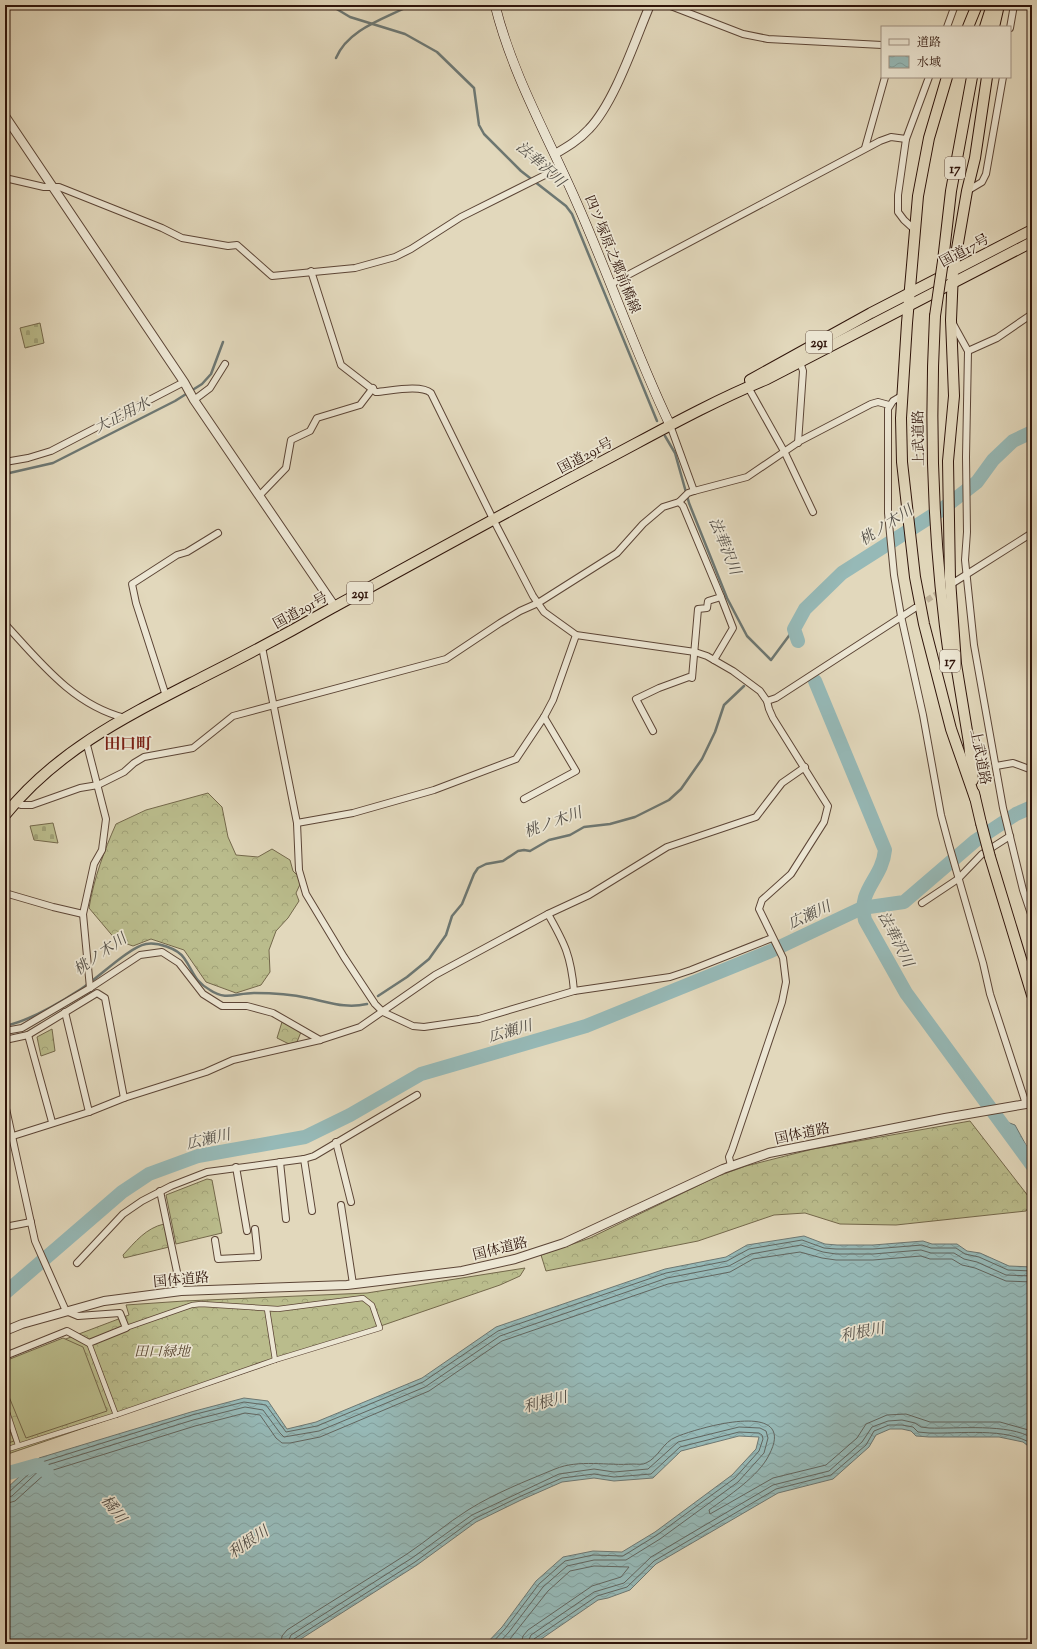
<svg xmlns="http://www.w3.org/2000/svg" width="1037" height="1649" viewBox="0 0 1037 1649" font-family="'Sorts Mill Goudy','Noto Serif JP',serif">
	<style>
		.forest { fill: url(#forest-crowns); stroke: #74684b }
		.cemetery { fill: url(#cemetery-stones); stroke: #74684b }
		.pitch { fill: #babc8c; stroke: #74684b }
		.water { fill: url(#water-waves); stroke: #6d7772 }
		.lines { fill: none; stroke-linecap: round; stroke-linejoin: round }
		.shore { stroke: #626660; stroke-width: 1 }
		.stream { stroke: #6d7772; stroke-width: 2.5 }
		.river { stroke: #96b9b7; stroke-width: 14 }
		.minor-tunnel { stroke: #beb198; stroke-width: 6; stroke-dasharray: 6 3; stroke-linecap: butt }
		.pedestrian-casing { stroke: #5c4536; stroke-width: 6 }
		.minor-casing { stroke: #5c4536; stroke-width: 8 }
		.tertiary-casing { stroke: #5c4536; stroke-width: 10 }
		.secondary-casing { stroke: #2f140a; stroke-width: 10 }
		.trunk-casing { stroke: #2f140a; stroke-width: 12 }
		.pedestrian { stroke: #ece6d3; stroke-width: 4.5 }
		.minor { stroke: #ece6d3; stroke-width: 6 }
		.tertiary { stroke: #ece6d3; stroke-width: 8 }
		.secondary { stroke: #ece6d3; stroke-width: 9 }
		.trunk { stroke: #e2d8bc; stroke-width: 10 }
		.trunk-bridge-casing { stroke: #2f140a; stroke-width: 12; stroke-linecap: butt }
		.trunk-bridge { stroke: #e2d8bc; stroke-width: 10 }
		.labels { text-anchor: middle; stroke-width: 3.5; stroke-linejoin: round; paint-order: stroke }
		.shield { fill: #ece6d3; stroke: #685346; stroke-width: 1 }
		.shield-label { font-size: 13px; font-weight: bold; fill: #2f140a }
		.street-label { font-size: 14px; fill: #2f140a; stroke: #ece6d3 }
		.park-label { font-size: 14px; font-style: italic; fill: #594631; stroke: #ece6d3 }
		.water-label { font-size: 15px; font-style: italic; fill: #534e47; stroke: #ece6d3 }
		.quarter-label { font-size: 16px; font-weight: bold; fill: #7a1f14; stroke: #ece6d3 }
	</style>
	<defs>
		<pattern id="forest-crowns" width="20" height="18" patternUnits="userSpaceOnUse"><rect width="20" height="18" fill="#babc8c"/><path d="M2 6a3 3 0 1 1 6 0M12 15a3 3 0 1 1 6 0" fill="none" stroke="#a0a177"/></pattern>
		<pattern id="cemetery-stones" width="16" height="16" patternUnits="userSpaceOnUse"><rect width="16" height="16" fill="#babc8c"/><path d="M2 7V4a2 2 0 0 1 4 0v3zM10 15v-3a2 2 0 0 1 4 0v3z" fill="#a0a177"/></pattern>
		<pattern id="water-waves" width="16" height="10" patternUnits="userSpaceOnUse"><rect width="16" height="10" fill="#96b9b7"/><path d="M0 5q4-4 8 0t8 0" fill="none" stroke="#829e9c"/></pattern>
	</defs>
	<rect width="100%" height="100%" fill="#e2d8bc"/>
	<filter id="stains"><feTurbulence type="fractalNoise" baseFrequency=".005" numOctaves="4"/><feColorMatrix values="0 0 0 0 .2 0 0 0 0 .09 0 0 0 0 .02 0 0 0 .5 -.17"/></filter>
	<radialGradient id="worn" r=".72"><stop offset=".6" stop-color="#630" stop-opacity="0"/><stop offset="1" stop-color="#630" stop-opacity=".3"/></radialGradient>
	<g class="forest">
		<path d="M 208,793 L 222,807 L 228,837 L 236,855 L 258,857 L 272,849 L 290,860 L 293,871 L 302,880 L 296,893 L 299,901 L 288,918 L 276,931 L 269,950 L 270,972 L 261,985 L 236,993 L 206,982 L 184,950 L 151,939 L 133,946 L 116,940 L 89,908 C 94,878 104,851 116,824 L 146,810 Z"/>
		<polygon points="282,1022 301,1032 297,1042 289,1044 277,1038"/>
		<polygon points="52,1029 55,1051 41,1056 37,1037"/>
		<polygon points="970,1121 1032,1201 1026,1211 896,1225 840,1224 805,1213 774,1215 698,1241 546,1271 541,1255 590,1238 718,1176 746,1166 813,1149"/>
		<polygon points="207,1179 212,1180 222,1233 176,1244 166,1195"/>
		<path d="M 164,1224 L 169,1247 L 124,1258 L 123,1255 C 135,1242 146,1228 164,1224 Z"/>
		<polygon points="525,1268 520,1276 500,1285 5,1455 5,1362 129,1315 126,1305 184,1301 367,1293"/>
	</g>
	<g class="cemetery">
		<polygon points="40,323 44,343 25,348 20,328"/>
		<polygon points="53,823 58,843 34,840 30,826"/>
	</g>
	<g class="pitch">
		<polygon points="63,1338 83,1347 107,1411 26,1438 5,1387 5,1361"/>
		<polygon points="5,1419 14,1441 5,1444"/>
	</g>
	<g class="water">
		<path d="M 1007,1122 L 1015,1125 L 1032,1156 L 1032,1175 C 1022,1160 1006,1140 1007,1122 Z"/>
		<polygon points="804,1236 825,1244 837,1245 873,1245 923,1241 932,1244 957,1244 967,1251 980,1253 1009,1266 1032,1267 1032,1449 1023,1442 999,1437 929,1437 916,1436 911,1431 902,1429 890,1429 876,1435 869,1447 833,1479 778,1493 656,1564 630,1590 608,1598 598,1600 534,1644 486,1644 502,1627 536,1581 563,1557 593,1551 622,1552 655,1532 732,1475 756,1449 759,1437 739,1436 681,1451 653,1478 614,1481 594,1478 562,1482 521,1500 476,1522 417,1565 293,1644 5,1644 5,1490 39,1458 191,1412 244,1398 268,1401 287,1429 316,1422 422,1378 496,1327 665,1269 726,1257 747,1245"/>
	</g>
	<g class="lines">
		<g class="shore">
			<polyline points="5,1493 9,1492 42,1462 192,1415 244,1402 266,1405 286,1432 317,1426 423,1382 498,1331 666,1273 727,1261 749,1249 802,1240 824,1248 836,1249 873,1249 922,1245 931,1248 956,1248 965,1254 979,1257 1008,1270 1032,1271"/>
			<polyline points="5,1498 12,1496 44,1466 193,1420 245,1407 263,1410 280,1433 284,1437 319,1431 425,1387 500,1336 667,1278 729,1266 751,1254 801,1245 823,1252 836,1254 873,1254 921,1250 931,1253 954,1253 964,1259 977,1262 1006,1275 1032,1276"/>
			<polyline points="5,1504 15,1501 47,1472 195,1426 245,1413 260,1415 276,1438 282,1443 290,1443 320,1437 429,1391 502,1341 668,1284 730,1272 753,1259 800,1252 822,1258 836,1260 873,1260 921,1256 930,1259 952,1259 962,1265 975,1268 1006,1281 1032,1282"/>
			<path d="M 281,1644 L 282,1636 L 287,1630 C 327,1604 367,1580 407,1554 C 428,1540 447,1523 468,1510 C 495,1493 526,1481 555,1469 C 579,1459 608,1466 633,1464 C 637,1464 643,1465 646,1463 C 658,1458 663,1442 676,1437 C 697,1428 799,1398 769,1455 C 759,1476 727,1497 709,1510 L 710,1514 L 773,1478 L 826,1465 L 857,1438 L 866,1424 L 887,1415 L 906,1414 L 930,1422 L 1000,1422 L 1032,1431"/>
			<polyline points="287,1644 291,1635 412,1558 472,1515 559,1474 594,1469 614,1472 648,1469 678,1442 739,1427 760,1428 766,1431 768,1438 764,1453 738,1482 660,1539 626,1560 594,1560 567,1566 543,1587 509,1632 498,1644"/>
			<polyline points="292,1644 294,1639 415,1562 474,1519 519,1497 562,1478 594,1474 614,1477 651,1474 680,1447 739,1432 759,1433 762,1435 763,1439 759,1451 735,1478 657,1535 623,1556 593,1555 565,1561 539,1584 505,1629 491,1644"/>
			<polyline points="506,1644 548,1591 570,1571 594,1566 629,1567 621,1577 592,1586 528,1630 523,1636 521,1644"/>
			<path d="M 527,1644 L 531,1635 L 594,1592 L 624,1583 L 651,1557 L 773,1485 L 829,1471 L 862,1442 L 872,1427 L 888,1421 L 902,1420 L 915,1423 L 921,1427 L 929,1428 C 957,1429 1009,1423 1032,1438"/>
			<path d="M 532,1644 L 534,1639 L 597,1596 L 627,1587 L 654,1561 L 776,1489 L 831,1475 L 866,1445 L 874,1431 L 889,1425 L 902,1425 L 913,1427 L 918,1432 L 929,1433 C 959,1434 1007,1427 1032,1444"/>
		</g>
		<g class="stream">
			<polyline points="330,5 350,17 405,34 437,52 474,88 479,125 484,134 521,171 566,206 572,214 657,421"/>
			<path d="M 336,58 C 348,29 384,19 411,5"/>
			<polyline points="665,436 675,453 689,503 727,598 747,636 771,660 794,629"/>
			<polyline points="5,474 53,463 175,401 202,384 211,374 223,342"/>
			<polyline points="378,996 407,977 429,959 446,935 452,916 462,904 474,874 478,868 486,864 503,861 518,851 524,850 530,851 549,840 570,835 584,827 610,824 635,817 669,800 681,789 702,759 715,732 724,705 744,686"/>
			<path d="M 5,1026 C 28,1021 61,1002 81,989 C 97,979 129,947 146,944 C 157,942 177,948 184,958 C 194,972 194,981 210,990 C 226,1001 236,993 254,993 C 271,993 290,994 308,998 C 329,1002 345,1009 367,1004"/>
		</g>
		<g class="river">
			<polyline points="798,641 794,629 805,609 842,573 941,510 977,482 993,460 1013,441 1032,432"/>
			<path d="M 815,681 L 885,850 C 882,880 857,889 865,920 L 906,993 L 1032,1165"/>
			<polyline points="5,1293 122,1192 149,1174 198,1156 305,1137 350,1115 421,1074 586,1026 771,951 862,908 904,902 975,841 1016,814 1032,807"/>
			<polyline points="5,1474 37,1465 47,1472"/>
		</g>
		<polyline class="minor-tunnel" points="919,605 943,590"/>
		<defs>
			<g id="pedestrian">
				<polyline points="267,1309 275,1360"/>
				<polyline points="89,1343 116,1415"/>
				<polyline points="5,1406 18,1445"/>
				<polyline points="5,1450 116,1415 275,1360 380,1328 372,1305 363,1298 278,1309 201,1304 192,1305 126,1328"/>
			</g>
			<g id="minor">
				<polyline points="668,5 743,34 768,39 882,45"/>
				<polyline points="947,27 955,5"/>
				<polyline points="1010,28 1014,5"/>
				<polyline points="865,148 885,77"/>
				<polyline points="5,178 44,187 59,187 162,228 182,238 228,246 237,245 272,276 355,268 395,257 411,249 461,217 561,167"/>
				<polyline points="967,191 982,182 986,174 1003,77"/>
				<polyline points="915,230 904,220 898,212 898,195 906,139 929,77"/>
				<path d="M 311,271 L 341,365 L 376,392 C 390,391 421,384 431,393 L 493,519 L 533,596 L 544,612 L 576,635 L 695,652 L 707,656 L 733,671 L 760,691 L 767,701 L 769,709 L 773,718 L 828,806 L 824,822 L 791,874 L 762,900 L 759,909 L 783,958 L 786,982 L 782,1002 L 732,1150 L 729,1157 L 731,1166"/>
				<polyline points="611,284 880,141 891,137 906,139"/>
				<polyline points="952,322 968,351 966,457 967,532 965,560 974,645 1003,808 1023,890 1032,917"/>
				<polyline points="968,351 997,338 1032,314"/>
				<polyline points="748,387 785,453 813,512"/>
				<polyline points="903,395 893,401 888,409 888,513 894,575 901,616 923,715 941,815 949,845 983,963 990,994 1026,1104"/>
				<polyline points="194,400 210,388 225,364"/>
				<polyline points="670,425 694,491"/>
				<polyline points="798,443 803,371 800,362"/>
				<polyline points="5,462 28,458 51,451 184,382"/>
				<polyline points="259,496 286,468 291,440 310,431 317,418 360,405 373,388"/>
				<polyline points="953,583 1032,533"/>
				<path d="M 5,624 C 40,662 73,705 125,718"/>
				<polyline points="262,647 297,823 353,813 434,790 516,759 544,717 553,700 576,635"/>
				<polyline points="714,660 733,628 721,597"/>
				<polyline points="166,696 136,603 132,584 177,555 187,552 218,533"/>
				<polyline points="767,701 776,698 915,608"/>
				<polyline points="653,731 636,699 659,688 689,677 692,678 698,609 707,608 708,601 721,597 683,506 679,502"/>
				<polyline points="86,741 106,819 102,850 94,864 83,914 90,988"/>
				<polyline points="996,766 1013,763 1032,770"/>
				<polyline points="524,799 576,771 544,717"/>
				<polyline points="15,803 21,805 32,805 80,788 98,785 124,772 134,763 144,757 193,748 233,716 446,659 500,623 520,611 538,603 617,553 643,524 663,507 679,502 688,493 694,491 747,477 800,441 871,404 878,402 889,405"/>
				<polyline points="297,823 299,870 306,894 344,957 375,1004 383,1012 413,1026 424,1027 479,1019 574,991 670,977 691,970 772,938"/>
				<polyline points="5,893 53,907 83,914"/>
				<polyline points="922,903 958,879 982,854 1010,836"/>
				<path d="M 548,914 C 565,944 571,956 574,991"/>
				<polyline points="65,1012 89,1112"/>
				<polyline points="5,1031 22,1028 90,988 140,955 162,952 179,963 203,994 222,1006 247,1006 273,1013 320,1040"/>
				<polyline points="28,1035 52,1122"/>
				<polyline points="5,1040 28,1035 97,993 105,998 124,1098"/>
				<polyline points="5,1104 35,1241 66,1311 78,1316 120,1313 126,1328 89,1343 67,1331 5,1356"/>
				<polyline points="13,1136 89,1112 124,1098 206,1072 233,1060 320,1040 360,1027 435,975 548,914 589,895 667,847 756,817 782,783 805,767"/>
				<polyline points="336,1142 351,1202"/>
				<polyline points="304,1159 312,1211"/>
				<polyline points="280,1162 286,1219"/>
				<polyline points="236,1167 247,1231"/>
				<polyline points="160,1191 181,1291"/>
				<polyline points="341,1205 353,1284"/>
				<polyline points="5,1227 31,1222"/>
				<polyline points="215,1240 218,1259 258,1257 255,1229"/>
				<polyline points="77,1263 123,1214 142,1201 171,1186 207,1172 304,1159 314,1156 417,1095"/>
			</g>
			<g id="tertiary">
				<polyline points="5,116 184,382 194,400 335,607"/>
				<path d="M 555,154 C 567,147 579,140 589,129 C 615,102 635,40 650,5"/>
				<polyline points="5,1331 22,1324 104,1301 181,1291 347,1285 462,1271 515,1259 564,1243 723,1169 769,1153 945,1118 1032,1103"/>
			</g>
			<path id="secondary" d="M 495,5 C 512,74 548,137 576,201 C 609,275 635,352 670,425"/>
			<g id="trunk">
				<polyline points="968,27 977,5"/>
				<polyline points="985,27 992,5"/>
				<polyline points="994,27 999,5"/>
				<polyline points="947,77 929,138 918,196 907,323 901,418 902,462 915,577 924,624 951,729 975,798"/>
				<polyline points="943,261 951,191 972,77"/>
				<path d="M 935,316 C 929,432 933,548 950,663"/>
				<polyline points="750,380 871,313 1032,230"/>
				<polyline points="973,780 969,743 956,664 950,579 948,461 954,396 951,320 953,272 967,191 975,158 987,77"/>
				<polyline points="974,793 981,823"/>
				<path d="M 5,815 C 58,749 129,715 203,677 C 247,655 290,632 332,608 C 423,558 513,508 605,460 C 658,432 711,402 767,379 L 1032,242"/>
				<polyline points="990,857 1032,995"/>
			</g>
		</defs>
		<use href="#pedestrian" class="pedestrian-casing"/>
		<use href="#minor" class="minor-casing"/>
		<use href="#tertiary" class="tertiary-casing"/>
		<use href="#secondary" class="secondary-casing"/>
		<use href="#trunk" class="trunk-casing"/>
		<use href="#pedestrian" class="pedestrian"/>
		<use href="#minor" class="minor"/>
		<use href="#tertiary" class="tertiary"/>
		<use href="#secondary" class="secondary"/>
		<use href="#trunk" class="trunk"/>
		<defs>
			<g id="trunk-bridge">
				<polyline points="935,316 943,261"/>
				<polyline points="981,823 990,857"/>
			</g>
		</defs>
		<use href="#trunk-bridge" class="trunk-bridge-casing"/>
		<use href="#trunk-bridge" class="trunk-bridge"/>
	</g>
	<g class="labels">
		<g class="shield">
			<rect x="945" y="157" width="20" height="22" rx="3"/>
			<rect x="806" y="331" width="26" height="22" rx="3"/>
			<rect x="347" y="582" width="26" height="22" rx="3"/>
			<rect x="940" y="650" width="20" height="22" rx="3"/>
		</g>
		<g class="shield-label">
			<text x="955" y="173">17</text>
			<text x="819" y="347">291</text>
			<text x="360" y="598">291</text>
			<text x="950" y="666">17</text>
		</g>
		<g class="street-label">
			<text transform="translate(964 250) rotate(-28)" y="5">国道17号</text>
			<text transform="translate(613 254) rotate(68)" y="5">四ツ塚原之郷前橋線</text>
			<text transform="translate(918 438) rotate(-91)" y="5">上武道路</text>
			<text transform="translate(585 455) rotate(-28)" y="5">国道291号</text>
			<text transform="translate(300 610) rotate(-29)" y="5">国道291号</text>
			<text transform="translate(981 757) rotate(79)" y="5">上武道路</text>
			<text transform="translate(802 1133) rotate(-12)" y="5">国体道路</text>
			<text transform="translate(500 1248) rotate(-14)" y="5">国体道路</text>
			<text transform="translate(181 1279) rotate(-5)" y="5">国体道路</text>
		</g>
		<g class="park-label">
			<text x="162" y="1356">田口緑地</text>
		</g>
		<g class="water-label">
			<text transform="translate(541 164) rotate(42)" y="5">法華沢川</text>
			<text transform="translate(122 415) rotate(-27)" y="5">大正用水</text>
			<text transform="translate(886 525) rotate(-33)" y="5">桃ノ木川</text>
			<text transform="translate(725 546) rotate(68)" y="5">法華沢川</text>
			<text transform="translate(553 822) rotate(-20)" y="5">桃ノ木川</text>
			<text transform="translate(809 915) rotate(-25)" y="5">広瀬川</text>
			<text transform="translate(896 939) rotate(63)" y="5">法華沢川</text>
			<text transform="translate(100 954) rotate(-35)" y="5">桃ノ木川</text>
			<text transform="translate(510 1031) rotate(-16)" y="5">広瀬川</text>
			<text transform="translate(208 1139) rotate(-13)" y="5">広瀬川</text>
			<text transform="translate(862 1332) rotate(-11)" y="5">利根川</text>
			<text transform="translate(545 1402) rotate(-14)" y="5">利根川</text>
			<text transform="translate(114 1509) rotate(53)" y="5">橘川</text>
			<text transform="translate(248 1542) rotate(-34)" y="5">利根川</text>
		</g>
		<g class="quarter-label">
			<text x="128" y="749">田口町</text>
		</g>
	</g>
	<rect width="1037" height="1649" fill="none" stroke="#e2d8bc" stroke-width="20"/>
	<rect x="6" y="6" width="1025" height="1637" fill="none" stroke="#2f140a" stroke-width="2"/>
	<rect x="10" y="10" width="1017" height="1629" fill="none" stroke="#2f140a"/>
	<rect x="881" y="26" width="130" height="52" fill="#ece6d3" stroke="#a09283"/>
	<rect x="889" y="39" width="20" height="6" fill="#ece6d3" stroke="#a09283"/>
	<text x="917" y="46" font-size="12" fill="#2f140a">道路</text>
	<rect x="889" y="56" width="20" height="12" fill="url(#water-waves)" stroke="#a09283"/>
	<text x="917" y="66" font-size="12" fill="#2f140a">水域</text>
	<rect width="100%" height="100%" filter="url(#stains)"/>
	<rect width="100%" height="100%" fill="url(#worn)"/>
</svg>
